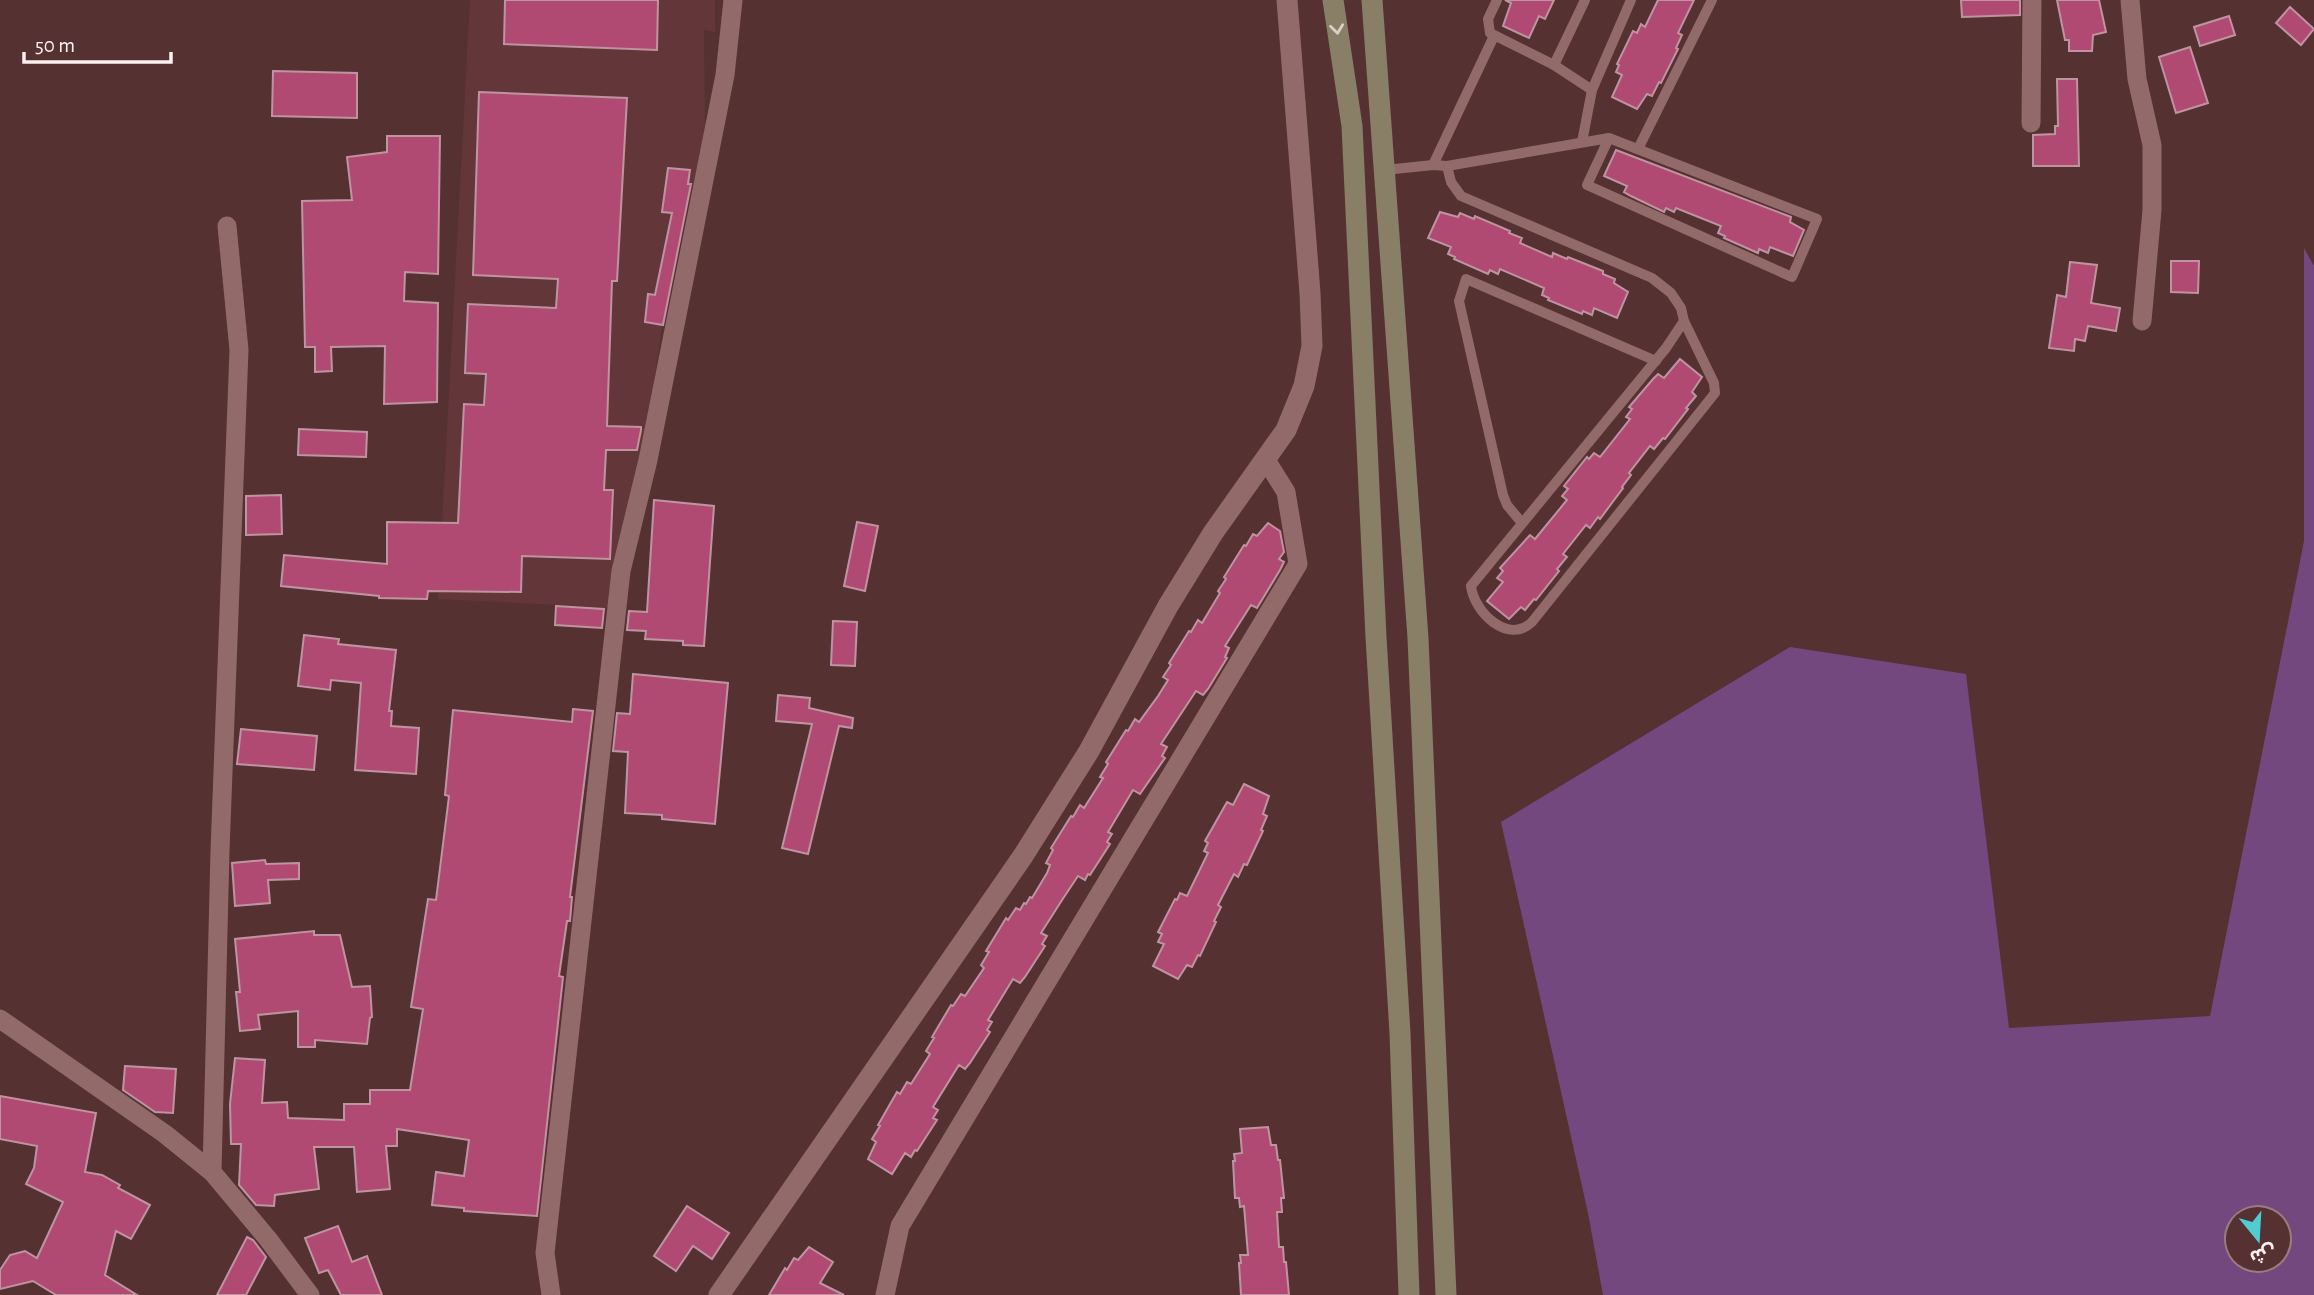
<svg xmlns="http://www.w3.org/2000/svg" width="2314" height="1295" viewBox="0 0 2314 1295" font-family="'Alegreya Sans','Noto Sans Arabic',sans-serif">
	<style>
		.built { fill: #633739 }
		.green { fill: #73487f; fill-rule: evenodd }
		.building { fill: #b14a72; stroke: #be94a1; stroke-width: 2 }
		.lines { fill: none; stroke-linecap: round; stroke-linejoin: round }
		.service { stroke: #936a6a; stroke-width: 10 }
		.minor { stroke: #936a6a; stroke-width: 19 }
		.tertiary { stroke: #936a6a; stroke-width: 21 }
		.secondary { stroke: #897e66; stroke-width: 21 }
		.oneway { stroke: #dccec7 }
	</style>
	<rect width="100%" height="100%" fill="#553132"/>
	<polygon class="built" points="470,0 715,0 715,32 704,30 705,134 665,305 622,608 438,599"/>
	<path class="green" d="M 2304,248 L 2314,266 L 2314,1295 L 1603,1295 L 1588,1213 L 1501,822 L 1790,647 L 1966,674 L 2009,1028 L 2210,1016 L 2304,541 ZM 2237,1218 L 2279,1218 L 2279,1260 L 2237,1260 Z"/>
	<g class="building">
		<polygon points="505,0 658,0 657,50 504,44"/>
		<polygon points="1505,0 1554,0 1545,19 1539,16 1529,38 1503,26 1511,3"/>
		<polygon points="1658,0 1694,0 1678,33 1682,35 1676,48 1678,49 1661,83 1659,82 1652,96 1647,94 1637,109 1612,97 1622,75 1616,72 1619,65 1617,64 1633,31 1637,33 1641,24 1645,27"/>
		<polygon points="1961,0 2020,0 2020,15 1962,17"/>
		<polygon points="2057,0 2099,0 2106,32 2093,35 2092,51 2069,51 2069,40 2065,40"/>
		<polygon points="2290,7 2314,29 2301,45 2276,23"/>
		<polygon points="2229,16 2235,35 2200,46 2194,27"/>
		<polygon points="2190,47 2208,103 2176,113 2159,57"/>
		<polygon points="273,71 357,73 357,118 272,116"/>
		<polygon points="2057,79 2077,79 2079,166 2033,166 2033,135 2055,134 2055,126 2058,126"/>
		<polygon points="479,92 627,98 617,281 612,281 607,426 641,427 641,430 637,450 606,450 604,490 613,490 610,559 522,556 521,592 428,591 427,599 379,598 379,596 281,586 284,555 387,564 387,522 458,523 464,404 484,405 486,374 465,373 468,304 556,308 558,279 473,275"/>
		<polygon points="387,136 440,136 438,274 405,272 404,301 438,303 437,402 384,404 385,346 331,347 332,371 315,372 315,347 305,347 302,201 352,200 347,157 387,152"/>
		<polygon points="1616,150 1791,217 1790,222 1804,230 1793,256 1770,247 1768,253 1759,249 1758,253 1724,238 1725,236 1718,233 1721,226 1676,208 1674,212 1666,208 1664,212 1631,196 1624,192 1627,186 1604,176"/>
		<polygon points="668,168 690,170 688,184 691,184 663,325 645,322 648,294 655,295 672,213 662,212"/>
		<polygon points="1440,212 1458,217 1460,213 1474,219 1475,216 1510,231 1509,233 1522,238 1520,243 1552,257 1553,253 1567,259 1568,257 1603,271 1603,274 1615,279 1614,283 1628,292 1617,318 1594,308 1592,315 1583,311 1582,314 1548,300 1549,298 1542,295 1544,288 1500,269 1498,274 1490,270 1488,274 1454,259 1455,257 1448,254 1451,247 1428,238"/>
		<polygon points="2171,261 2199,261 2198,293 2171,292"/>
		<polygon points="2070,262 2097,265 2091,303 2120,308 2116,331 2088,326 2085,341 2075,339 2074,351 2049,348 2057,295 2066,297"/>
		<polygon points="1680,359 1702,377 1692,392 1696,396 1686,408 1688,409 1665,439 1663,438 1654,449 1650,446 1629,473 1631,475 1622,487 1623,488 1600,519 1598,517 1590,528 1586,525 1563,554 1567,557 1557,569 1559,571 1536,600 1534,599 1525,610 1521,607 1509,619 1487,601 1503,582 1497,578 1503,571 1500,568 1530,535 1535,539 1567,500 1562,496 1568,489 1564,486 1587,457 1589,459 1594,453 1600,457 1630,419 1626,417 1632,409 1629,407 1653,379 1658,374 1664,378"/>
		<polygon points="299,429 367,432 366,457 298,455"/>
		<polygon points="281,495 282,534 246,535 246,496"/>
		<polygon points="654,500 714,506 704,646 683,645 683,641 645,639 646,631 627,630 629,611 647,612"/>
		<polygon points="857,522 878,526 865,591 844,586"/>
		<polygon points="1268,523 1280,531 1284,552 1279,559 1284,562 1280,570 1257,608 1251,605 1225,646 1229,648 1225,657 1227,658 1208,689 1203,695 1196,691 1161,744 1167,747 1162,756 1165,758 1140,794 1133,790 1108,832 1112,834 1107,842 1110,844 1090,875 1088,874 1085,880 1078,876 1064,897 1041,933 1047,936 1042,944 1045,946 1025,977 1020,983 1013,979 988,1020 992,1022 987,1030 990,1032 970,1063 965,1069 959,1065 933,1107 938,1110 933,1118 937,1120 917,1151 915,1150 911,1157 905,1153 892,1174 868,1159 876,1142 872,1139 880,1126 878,1125 897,1092 900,1094 907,1082 911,1084 930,1054 926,1051 934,1038 932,1037 951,1005 953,1006 961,994 965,996 984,968 981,965 989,952 986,951 1006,918 1008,920 1016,908 1020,910 1024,903 1026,904 1030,897 1032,898 1047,873 1050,865 1046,863 1053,850 1051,848 1071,816 1073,817 1080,805 1084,808 1103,778 1100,777 1108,764 1106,762 1126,730 1128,731 1135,719 1139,722 1158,696 1168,680 1163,677 1171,665 1169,663 1189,631 1191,632 1198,620 1202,623 1220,593 1218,591 1226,579 1224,577 1244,545 1246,546 1253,534 1257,536"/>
		<polygon points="556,606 604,609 602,628 555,625"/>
		<polygon points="833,621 857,622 855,666 831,665"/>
		<polygon points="304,635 339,639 338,644 396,650 389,711 392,711 391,726 419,728 416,774 355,770 361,683 331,680 330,690 298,686"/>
		<polygon points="633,674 728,683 715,824 662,819 662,815 625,813 628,752 613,751 617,713 630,714"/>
		<polygon points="778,695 810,698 809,708 853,718 852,728 839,726 808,854 782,848 812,724 776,721"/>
		<polygon points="573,709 593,711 570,897 572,897 570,921 567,921 559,976 563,977 537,1216 464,1211 464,1208 432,1205 436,1172 464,1176 469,1140 397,1129 397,1146 386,1146 390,1189 357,1192 354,1147 314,1147 319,1189 275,1195 274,1206 256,1205 239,1185 241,1144 231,1144 230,1104 235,1058 265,1060 262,1103 287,1102 288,1118 344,1120 344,1104 370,1104 370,1090 410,1090 423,1009 411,1007 428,899 436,900 449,796 445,795 453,710 572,722"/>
		<polygon points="241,729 317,736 314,770 237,764"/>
		<polygon points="1244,784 1269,796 1263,814 1267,816 1261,830 1263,831 1247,865 1244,864 1238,877 1234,874 1218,905 1221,907 1214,921 1216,922 1200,956 1198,955 1192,967 1187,965 1178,979 1153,966 1164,944 1158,942 1162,934 1158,932 1175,899 1177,900 1180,893 1187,896 1208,853 1204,851 1208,843 1205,841 1227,802 1233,805"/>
		<polygon points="265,860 266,864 299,863 299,879 268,880 270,903 235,906 232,863"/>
		<polygon points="314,931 314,935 340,935 352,987 370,986 372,1017 370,1018 367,1044 315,1040 315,1047 298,1047 298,1011 258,1015 260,1029 240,1031 236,992 240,992 235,939"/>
		<polygon points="125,1066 176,1069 173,1113 155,1112 123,1090"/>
		<polygon points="0,1096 96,1113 85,1172 102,1175 120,1185 118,1188 150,1205 131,1239 116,1231 105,1275 137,1295 56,1295 33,1281 0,1289 0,1270 10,1255 25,1251 37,1258 63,1202 26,1184 34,1168 37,1146 0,1139"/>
		<polygon points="1268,1127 1271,1145 1276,1145 1278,1160 1280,1160 1284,1198 1281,1198 1282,1212 1277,1212 1279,1247 1283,1247 1284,1262 1286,1262 1289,1295 1241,1295 1239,1263 1241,1263 1240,1255 1248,1255 1244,1206 1240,1207 1239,1198 1235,1198 1233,1161 1235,1161 1234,1154 1242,1153 1240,1129"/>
		<polygon points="687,1206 729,1233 712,1259 693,1246 676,1271 654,1256"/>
		<polygon points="338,1226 352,1262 367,1256 382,1295 341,1295 328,1270 319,1273 305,1238"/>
		<polygon points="247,1237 253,1240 266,1257 246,1295 217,1295"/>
		<polygon points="809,1247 833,1262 820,1283 844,1295 769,1295 785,1268 787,1270 794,1258 798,1260"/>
	</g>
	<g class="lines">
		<g class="service">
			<polyline points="1497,0 1488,19 1490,33 1554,65 1592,90"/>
			<polyline points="1554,65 1585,0"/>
			<polyline points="1582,142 1592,90 1631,0"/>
			<polyline points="1638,149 1712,0"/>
			<polyline points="1433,165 1494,36"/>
			<path d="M 1447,166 L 1451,182 L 1461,196 L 1652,278 L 1671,293 L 1681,308 L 1684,321 L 1714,383 L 1715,393 L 1532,622 C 1508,645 1474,612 1471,586 L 1666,348 L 1684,321"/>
			<polyline points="1385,170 1433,165 1447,166 1609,138 1817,219 1792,277 1587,185 1609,138"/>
			<polyline points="1522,523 1507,505 1503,495 1459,301 1466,279 1656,361"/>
		</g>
		<g class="minor">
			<polyline points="2130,0 2137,79 2152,145 2152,210 2142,321"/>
			<polyline points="2031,123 2032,0"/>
			<polyline points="0,1019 165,1134 212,1172 268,1239 310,1295"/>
			<polyline points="212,1172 220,851 239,350 227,226"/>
			<polyline points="551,1295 545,1253 621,571 648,460 725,75 733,0"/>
			<polyline points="885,1295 900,1226 1298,564 1286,492 1266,460"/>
		</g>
		<polyline class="tertiary" points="719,1295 1023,856 1089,751 1168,606 1213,533 1286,430 1304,386 1312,346 1310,293 1287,0"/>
		<g class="secondary">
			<polyline points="1333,0 1352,126 1376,637 1400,1033 1409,1295"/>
			<polyline points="1372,0 1418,638 1446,1295"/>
		</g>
	</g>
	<defs><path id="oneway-chevron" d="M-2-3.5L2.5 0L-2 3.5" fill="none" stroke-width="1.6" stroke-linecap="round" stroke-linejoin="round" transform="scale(1.75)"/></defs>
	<use class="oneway" href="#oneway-chevron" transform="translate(1337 29) rotate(83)"/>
	<g transform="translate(2258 1239) rotate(162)"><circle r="33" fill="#553132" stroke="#997d7e" stroke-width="2"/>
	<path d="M0-5L12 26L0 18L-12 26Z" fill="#51ccd1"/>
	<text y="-10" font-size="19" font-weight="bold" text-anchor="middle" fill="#fff0f0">ش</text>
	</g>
	<path d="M24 52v10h147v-10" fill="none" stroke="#fff0f0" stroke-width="3.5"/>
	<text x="35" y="52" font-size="21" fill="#fff0f0" stroke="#553132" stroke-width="5" paint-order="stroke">50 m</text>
</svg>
